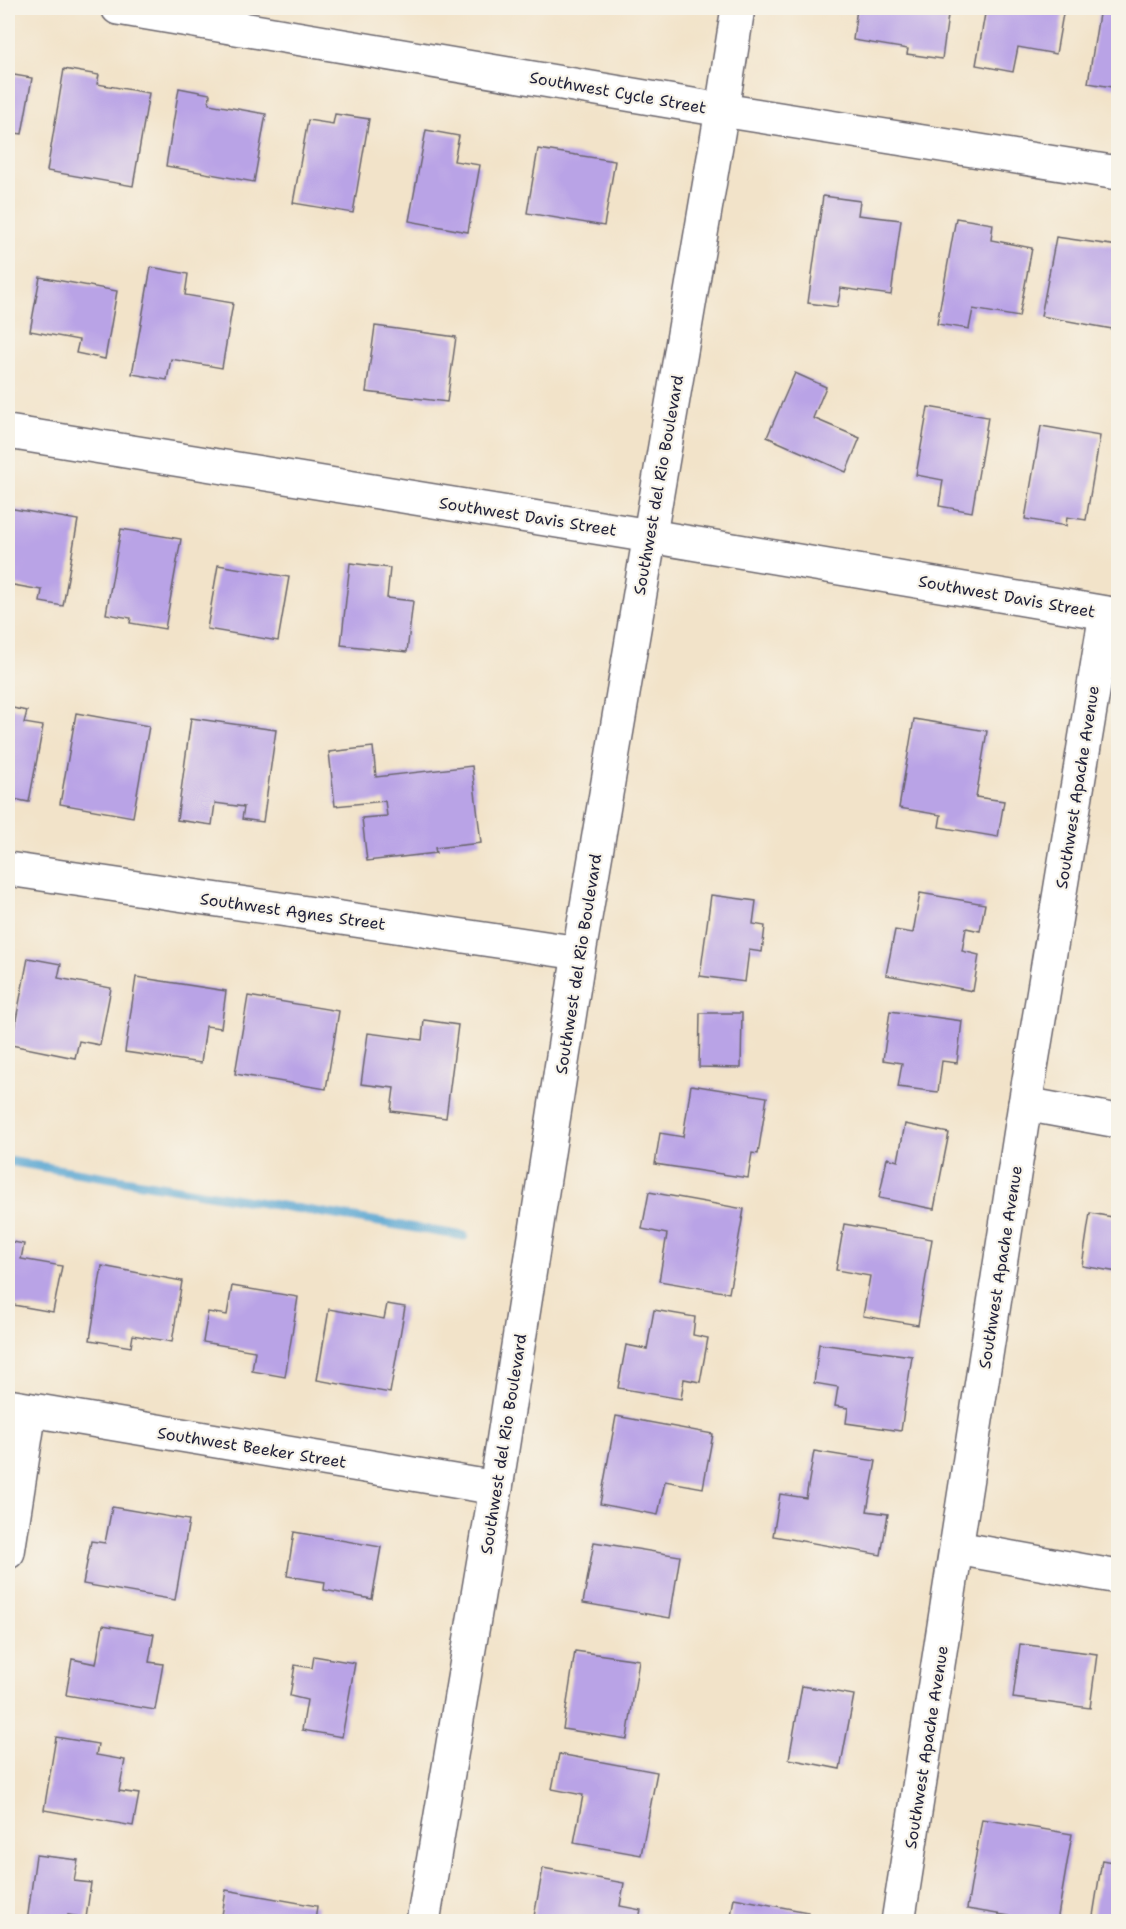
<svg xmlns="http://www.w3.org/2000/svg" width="1126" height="1929" viewBox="0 0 1126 1929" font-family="'Shantell Sans',sans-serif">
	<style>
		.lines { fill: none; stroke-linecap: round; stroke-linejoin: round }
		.stream { stroke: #59a6d2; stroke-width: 9 }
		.building { fill: #b9a3e6 }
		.minor-casing { stroke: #6b666d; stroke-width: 36 }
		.tertiary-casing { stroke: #6b666d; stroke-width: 36 }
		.minor { stroke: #fff; stroke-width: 33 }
		.tertiary { stroke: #fff; stroke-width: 33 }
		.labels { text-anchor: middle; stroke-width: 4.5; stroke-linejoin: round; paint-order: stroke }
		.street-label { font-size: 16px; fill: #22223b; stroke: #f7f3e8 }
	</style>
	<rect width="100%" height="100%" fill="#f7f3e8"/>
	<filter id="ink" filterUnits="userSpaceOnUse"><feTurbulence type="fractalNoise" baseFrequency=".0167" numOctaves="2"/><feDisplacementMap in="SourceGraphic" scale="12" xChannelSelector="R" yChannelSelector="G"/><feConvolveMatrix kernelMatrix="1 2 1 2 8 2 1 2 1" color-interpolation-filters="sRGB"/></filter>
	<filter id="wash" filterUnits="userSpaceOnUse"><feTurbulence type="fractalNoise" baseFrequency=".008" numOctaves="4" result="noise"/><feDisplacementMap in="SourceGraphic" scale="24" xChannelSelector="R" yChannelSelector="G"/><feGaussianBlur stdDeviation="1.35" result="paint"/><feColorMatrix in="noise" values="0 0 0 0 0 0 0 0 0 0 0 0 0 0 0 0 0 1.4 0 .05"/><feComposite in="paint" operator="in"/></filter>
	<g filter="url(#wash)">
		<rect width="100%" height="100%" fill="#f2e3c9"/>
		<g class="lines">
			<polyline class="stream" points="8,1161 464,1236"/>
		</g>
		<g id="blocks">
			<g class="building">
				<polygon points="857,8 949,8 942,59 907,54 908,49 853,40"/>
				<polygon points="986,8 1064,8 1056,54 1018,47 1013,72 976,65"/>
				<polygon points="1100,8 1118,8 1118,88 1088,83"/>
				<polygon points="64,69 99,75 97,84 149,93 133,186 47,171"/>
				<polygon points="8,74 32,78 22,134 8,132"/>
				<polygon points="179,88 210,94 209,104 266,114 254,182 166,166"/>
				<polygon points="335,114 369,119 353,213 293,203 308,120 333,124"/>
				<polygon points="426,130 459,136 454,161 480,165 468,232 409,221"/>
				<polygon points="538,149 615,161 604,226 527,213"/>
				<polygon points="823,196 860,201 858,215 901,220 891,295 841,288 837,307 808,303"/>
				<polygon points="956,218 993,224 991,240 1032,248 1019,317 973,309 969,329 937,324"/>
				<polygon points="1056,237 1118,246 1118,330 1041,316"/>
				<polygon points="151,267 188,274 185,295 233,303 222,368 171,359 167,380 132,374"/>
				<polygon points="40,277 117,291 105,359 76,353 79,340 30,331"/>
				<polygon points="375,326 456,337 447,402 366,392"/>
				<polygon points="795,373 826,387 813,418 860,438 846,472 767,437"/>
				<polygon points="928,407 988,417 972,512 939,506 943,480 916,475"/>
				<polygon points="1041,426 1100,436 1086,520 1067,517 1066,526 1025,519"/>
				<polygon points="8,508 78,520 63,606 40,602 42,590 8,584"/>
				<polygon points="121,529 181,539 165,629 130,623 131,618 106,614"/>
				<polygon points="350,563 390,568 387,598 413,601 407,652 341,645"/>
				<polygon points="218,565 289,577 278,641 207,629"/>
				<polygon points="8,707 27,711 24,723 43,726 29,802 8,798"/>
				<polygon points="76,713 149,726 133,817 60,804"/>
				<polygon points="191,718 276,730 263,822 242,819 244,807 215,803 212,825 177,820"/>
				<polygon points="914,719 987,731 976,797 1004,801 998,837 939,827 941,815 899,808"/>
				<polygon points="373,747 376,777 472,766 481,843 435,848 436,853 367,861 362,818 387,816 385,801 335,806 329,752"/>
				<polygon points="920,893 985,904 980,931 966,928 962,951 979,955 973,991 886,975 895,930 913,933"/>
				<polygon points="711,895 756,901 753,924 765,926 762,952 749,950 745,982 700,976"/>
				<polygon points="28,958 61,964 58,978 111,988 100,1045 79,1041 75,1058 11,1045"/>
				<polygon points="136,977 226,991 221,1028 206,1026 201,1063 125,1052"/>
				<polygon points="248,996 339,1011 326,1089 235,1074"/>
				<polygon points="890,1011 962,1021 957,1063 942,1061 938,1092 898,1087 902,1063 883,1060"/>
				<polygon points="700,1013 742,1013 741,1068 699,1067"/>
				<polygon points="424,1020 458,1025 446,1118 391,1111 394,1088 361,1084 368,1033 422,1040"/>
				<polygon points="691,1085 767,1097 758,1154 752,1153 748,1178 655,1164 660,1133 683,1137"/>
				<polygon points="905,1124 949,1133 934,1209 879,1198 887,1158 898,1161"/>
				<polygon points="649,1192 744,1209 729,1293 659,1281 667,1234 642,1229"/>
				<polygon points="1090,1213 1118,1218 1118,1272 1082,1266"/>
				<polygon points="844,1224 932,1239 918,1325 863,1316 870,1276 836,1270"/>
				<polygon points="8,1241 24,1244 21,1259 62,1266 53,1312 8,1304"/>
				<polygon points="102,1266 182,1281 172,1342 133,1335 131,1347 90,1340"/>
				<polygon points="232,1286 298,1297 285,1377 252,1371 255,1351 203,1342 208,1312 227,1315"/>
				<polygon points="387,1304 405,1307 390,1393 317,1380 329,1309 384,1319"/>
				<polygon points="654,1310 695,1317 693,1335 708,1338 700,1382 684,1379 681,1399 618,1388 626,1345 647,1349"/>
				<polygon points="819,1344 912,1356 901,1431 846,1423 848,1408 835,1406 838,1387 814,1383"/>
				<polygon points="616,1416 713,1434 703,1488 665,1481 658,1515 600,1504"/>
				<polygon points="814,1451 876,1461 867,1511 888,1514 881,1555 773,1536 780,1494 806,1498"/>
				<polygon points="112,1507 189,1520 175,1600 83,1584 91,1541 105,1543"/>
				<polygon points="294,1532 381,1547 372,1599 324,1590 325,1582 287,1576"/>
				<polygon points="594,1542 680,1556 670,1618 583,1603"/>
				<polygon points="103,1625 154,1634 149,1662 163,1664 155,1710 66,1695 72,1659 96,1664"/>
				<polygon points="1020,1644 1097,1654 1090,1708 1013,1698"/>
				<polygon points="575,1651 639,1660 627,1739 563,1729"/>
				<polygon points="314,1656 355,1663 342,1737 302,1730 307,1700 290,1696 295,1665 312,1668"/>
				<polygon points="802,1686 854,1695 840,1769 789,1759"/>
				<polygon points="56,1737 98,1744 96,1755 125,1760 119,1791 139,1794 133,1826 44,1810"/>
				<polygon points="559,1754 657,1772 641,1855 574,1843 583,1795 552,1789"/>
				<polygon points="982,1819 1072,1834 1057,1922 1015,1922 1015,1917 967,1909"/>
				<polygon points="36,1855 78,1860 74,1881 91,1883 86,1918 68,1915 68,1922 27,1922"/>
				<polygon points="1102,1860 1118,1863 1118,1922 1092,1922"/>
				<polygon points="543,1868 624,1883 620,1906 641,1910 638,1922 533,1922"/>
				<polygon points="226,1890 317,1906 315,1922 221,1922"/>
				<polygon points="734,1898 808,1912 806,1922 730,1922"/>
			</g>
		</g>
	</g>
	<g filter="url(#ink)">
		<use href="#blocks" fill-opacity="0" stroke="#6b666d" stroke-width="1.5"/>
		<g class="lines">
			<defs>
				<g id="minor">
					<polyline points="118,8 722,110 1118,173"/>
					<polyline points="8,432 650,536 1118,615"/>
					<polyline points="8,869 579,953"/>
					<polyline points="1025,1104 1118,1121"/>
					<polyline points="8,1406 496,1488"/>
					<polyline points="957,1548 1118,1577"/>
					<polyline points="8,1552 30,1410"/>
					<polyline points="898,1922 1025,1104 1106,613"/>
				</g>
				<polyline id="tertiary" points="423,1922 496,1488 579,953 722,110 738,8"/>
			</defs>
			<use href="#minor" class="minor-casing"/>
			<use href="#tertiary" class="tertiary-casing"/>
			<use href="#minor" class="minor"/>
			<use href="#tertiary" class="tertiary"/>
		</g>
	</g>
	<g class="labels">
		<g class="street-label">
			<text transform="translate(618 92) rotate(10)" y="6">Southwest Cycle Street</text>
			<text transform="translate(658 485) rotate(-80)" y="6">Southwest del Rio Boulevard</text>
			<text transform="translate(528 516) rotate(9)" y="6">Southwest Davis Street</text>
			<text transform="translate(1007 596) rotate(10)" y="6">Southwest Davis Street</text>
			<text transform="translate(1077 787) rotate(-81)" y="6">Southwest Apache Avenue</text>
			<text transform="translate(293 911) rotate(8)" y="6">Southwest Agnes Street</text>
			<text transform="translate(578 964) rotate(-81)" y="6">Southwest del Rio Boulevard</text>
			<text transform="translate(1000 1267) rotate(-81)" y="6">Southwest Apache Avenue</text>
			<text transform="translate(503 1444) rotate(-81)" y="6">Southwest del Rio Boulevard</text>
			<text transform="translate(252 1447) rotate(9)" y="6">Southwest Beeker Street</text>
			<text transform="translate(926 1747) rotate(-81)" y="6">Southwest Apache Avenue</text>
		</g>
	</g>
	<rect width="1126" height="1929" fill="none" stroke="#f7f3e8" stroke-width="30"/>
</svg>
